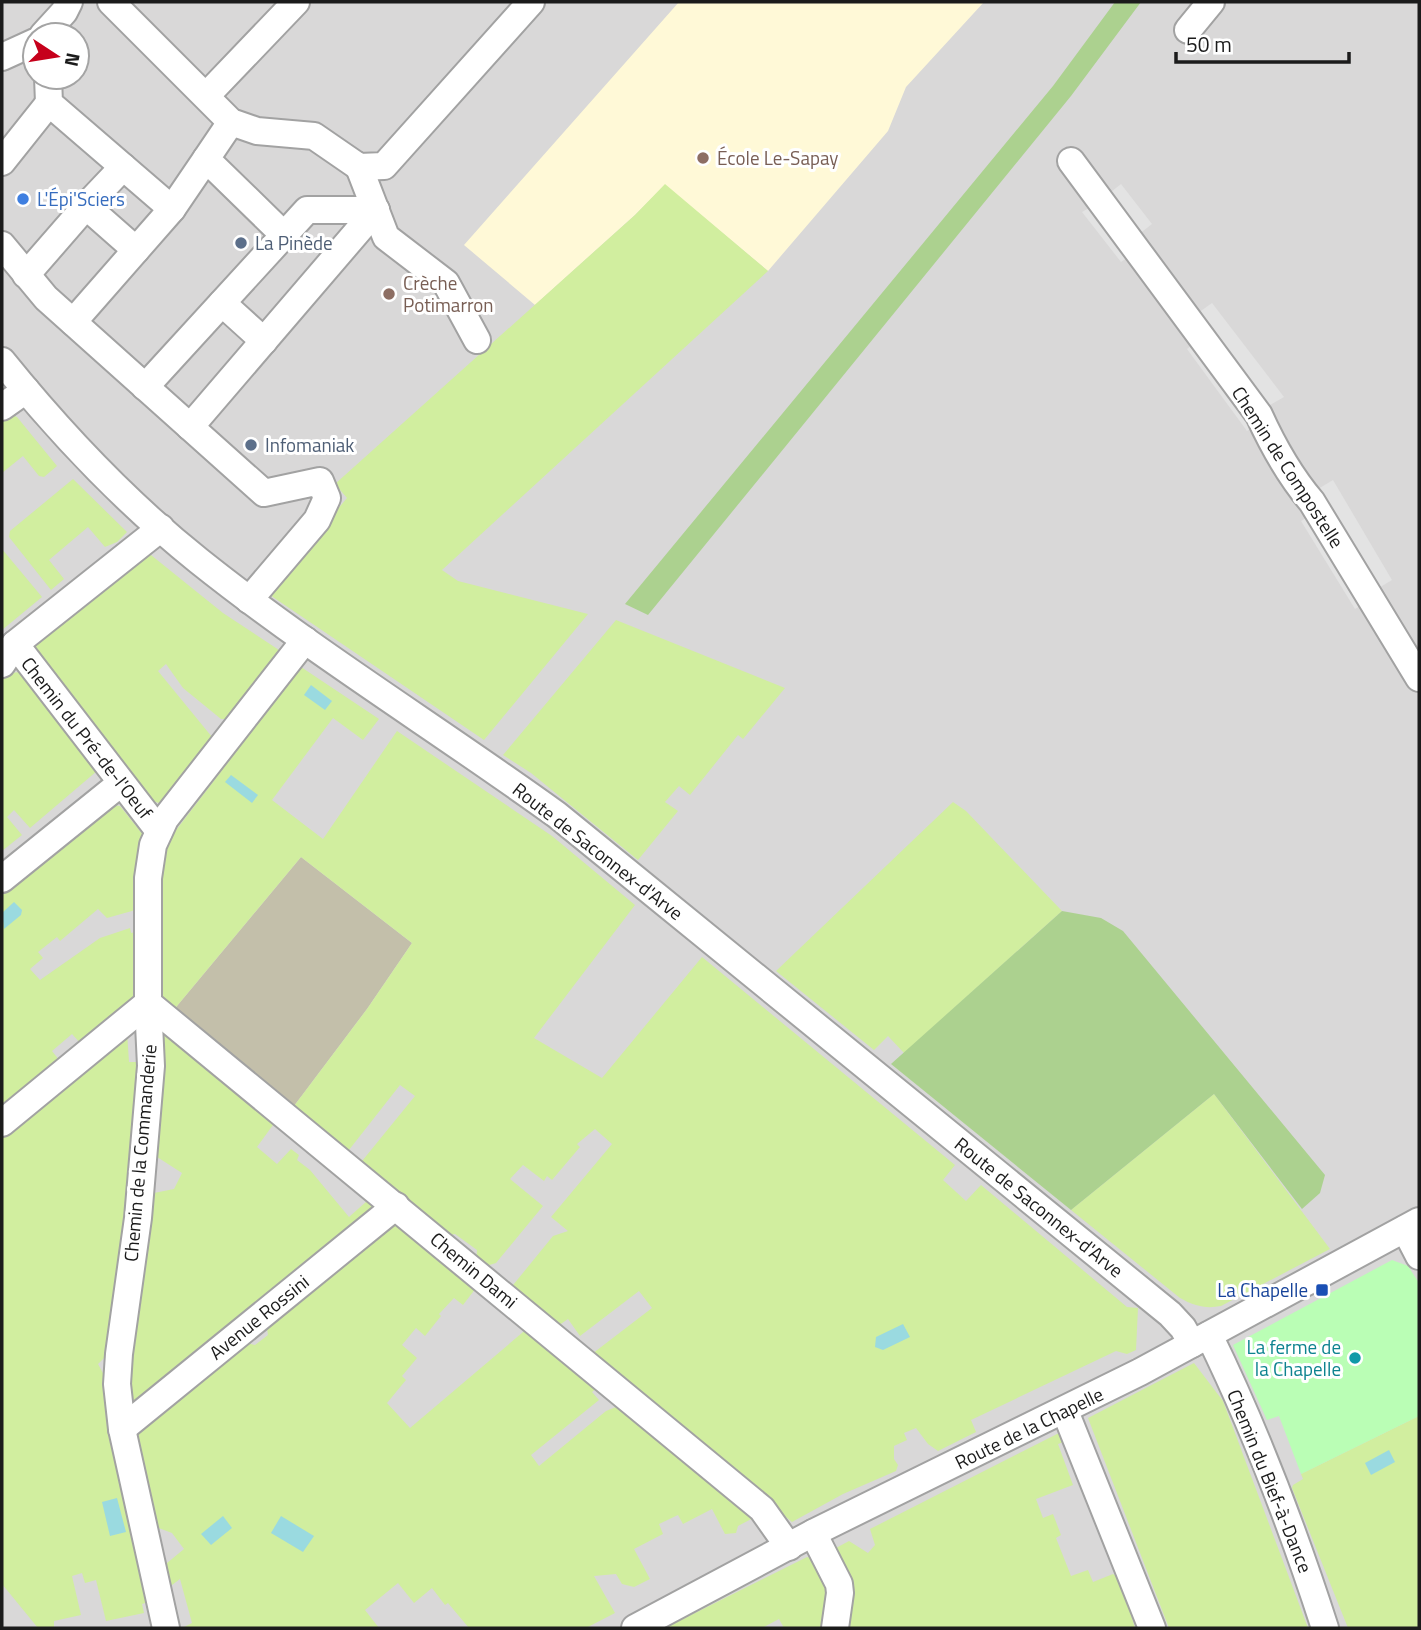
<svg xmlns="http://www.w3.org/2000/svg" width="1421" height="1630" viewBox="0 0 1421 1630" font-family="'Titillium Web',sans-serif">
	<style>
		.residential { fill: #d9d8d8; fill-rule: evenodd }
		.education { fill: #fff9d7 }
		.construction { fill: #c3bfaa }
		.grass { fill: #d1ee9f }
		.forest { fill: #acd18f }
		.park { fill: #bafeb5 }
		.parking { fill: #e3e3e3 }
		.water { fill: #9adae0 }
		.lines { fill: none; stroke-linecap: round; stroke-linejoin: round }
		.minor-casing { stroke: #a2a2a2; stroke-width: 30 }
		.minor { stroke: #fff; stroke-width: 26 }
		.education-dot { fill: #8d6e63; stroke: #fff; stroke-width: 2.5 }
		.shop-dot { fill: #3f7fe0; stroke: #fff; stroke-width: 2.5 }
		.service-dot { fill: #5c6f8a; stroke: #fff; stroke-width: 2.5 }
		.transit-dot { fill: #1a4fb4; stroke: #fff; stroke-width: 2.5 }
		.culture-dot { fill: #0f9aa8; stroke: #fff; stroke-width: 2.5 }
		.labels { text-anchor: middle; stroke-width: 6; stroke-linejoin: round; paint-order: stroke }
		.education-label { font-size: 19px; fill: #785e54; stroke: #fff; text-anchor: start }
		.shop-label { font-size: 19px; fill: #366cbe; stroke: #fff; text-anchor: start }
		.service-label { font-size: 19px; fill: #4e5e75; stroke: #fff; text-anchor: start }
		.street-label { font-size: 19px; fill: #1b1b1b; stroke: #fff }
		.transit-label { font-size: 19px; fill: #164399; stroke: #fff; text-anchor: end }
		.culture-label { font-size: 19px; fill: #0d838f; stroke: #fff; text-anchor: end }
	</style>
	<rect width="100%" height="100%" fill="#eee7df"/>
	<path class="residential" d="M 2,2 L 1419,2 L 1419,1628 L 2,1628 ZM 35,35 L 77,35 L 77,77 L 35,77 Z"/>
	<polygon class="education" points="679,2 984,2 906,87 888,131 768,271 665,185 635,215 535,305 464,245"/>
	<polygon class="construction" points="301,857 412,943 367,1009 291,1110 172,1012"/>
	<g class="grass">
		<polygon points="665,184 768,271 442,570 458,581 588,614 484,740 267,593 347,498 335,484 635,215"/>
		<polygon points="10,414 17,417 57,466 44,477 39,476 23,456 2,473 2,420"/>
		<polygon points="73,479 127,532 117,542 105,547 88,527 49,560 64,579 51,590 9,537 10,531"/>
		<polygon points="2,549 42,597 2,630"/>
		<polygon points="146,551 223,613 279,650 227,719 221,719 183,688 166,664 158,671 212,737 162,804 146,799 31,644"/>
		<polygon points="616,620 785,688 743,739 738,735 690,795 679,786 665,802 678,811 638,860 531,773 503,755"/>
		<polygon points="301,667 379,719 363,740 333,718 272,800 323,839 397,731 552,836 635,905 534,1038 602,1078 702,957 955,1165 943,1180 966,1201 981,1185 1127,1307 1138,1308 1136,1350 1127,1354 1116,1351 971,1420 976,1432 938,1451 928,1444 916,1428 904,1433 907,1440 894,1446 894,1459 898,1465 896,1471 843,1494 792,1522 588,1357 652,1308 639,1291 580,1336 568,1319 555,1328 509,1290 553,1236 568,1231 551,1217 612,1144 595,1129 577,1144 580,1147 552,1180 547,1176 544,1181 523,1165 510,1179 543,1206 496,1263 486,1266 476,1263 477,1250 455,1234 446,1236 358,1166 415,1096 400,1085 345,1155 291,1110 367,1009 412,943 301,857 172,1012 162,1001 156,977 160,861 170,838"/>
		<polygon points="21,672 97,771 30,828 14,810 7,817 22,835 2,851 2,679 9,673"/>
		<polygon points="953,802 966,811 1062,911 904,1053 888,1036 874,1050 776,971"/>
		<polygon points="108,804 120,806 144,836 139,909 107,918 98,909 60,941 57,937 38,952 43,958 30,969 40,980 100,938 130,928 131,933 140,931 137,996 83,1046 72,1034 52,1051 63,1065 2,1115 2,894"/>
		<polygon points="127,1032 129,1062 139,1062 113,1349 98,1364 104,1375 112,1428 152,1601 142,1604 144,1613 106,1621 96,1580 85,1583 82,1573 72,1576 81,1615 54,1621 54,1628 38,1628 2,1584 2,1135"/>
		<polygon points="172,1033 278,1118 257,1147 277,1164 291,1149 299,1155 297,1160 310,1170 349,1217 367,1201 377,1201 376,1212 134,1410 125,1406 149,1194 174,1189 182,1173 154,1155 159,1037"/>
		<path d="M 1214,1094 L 1330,1249 L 1221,1306 C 1206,1309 1194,1306 1180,1298 L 1071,1210 Z"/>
		<polygon points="388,1224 403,1224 476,1288 463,1305 454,1298 439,1314 441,1316 425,1336 416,1328 402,1345 417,1358 402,1376 406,1380 387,1403 410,1428 529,1327 600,1385 592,1392 599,1400 531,1455 539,1466 606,1411 621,1405 757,1516 738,1526 736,1533 725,1534 712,1509 683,1524 678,1515 659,1524 663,1534 634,1549 650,1579 634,1587 622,1584 616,1574 594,1576 615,1613 586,1628 469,1628 448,1603 445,1605 432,1588 414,1603 398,1583 365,1610 379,1628 182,1628 192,1623 180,1579 168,1588 162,1563 167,1563 184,1549 172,1533 156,1527 137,1444 141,1422 242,1342 255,1345 268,1335 266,1322"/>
		<polygon points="1194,1363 1223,1401 1308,1628 1169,1628 1088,1418"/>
		<polygon points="1419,1416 1419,1628 1348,1628 1292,1488 1293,1485 1303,1479 1301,1474"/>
		<polygon points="1063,1431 1064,1442 1058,1444 1073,1485 1036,1499 1043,1518 1053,1514 1061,1535 1056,1538 1071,1576 1088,1570 1093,1582 1113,1574 1120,1579 1135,1628 843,1628 848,1586 836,1548 849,1541 868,1553 875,1545 870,1529"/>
		<polygon points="807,1557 815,1559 831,1587 827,1628 784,1628 779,1619 762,1628 665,1628"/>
	</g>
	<g class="forest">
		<polygon points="1115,2 1141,2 1071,96 648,615 625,604 1053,86"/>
		<polygon points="1062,911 1101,918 1123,931 1325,1175 1320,1193 1302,1209 1214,1094 1071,1210 891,1064"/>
	</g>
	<polygon class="park" points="1392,1260 1408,1266 1419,1283 1419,1416 1301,1474 1279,1416 1267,1420 1233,1345"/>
	<g class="parking">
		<polygon points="1121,184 1152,224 1138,235 1107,195"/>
		<polygon points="1089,208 1127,258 1121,262 1082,212"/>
		<polygon points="1212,303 1284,397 1268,406 1198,313"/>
		<polygon points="1193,344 1254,427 1247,431 1187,349"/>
		<polygon points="1333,480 1392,580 1377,589 1318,489"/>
		<polygon points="1308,517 1362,605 1355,609 1301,521"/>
	</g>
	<g class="water">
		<polygon points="311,685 332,701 325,710 304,695"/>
		<polygon points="231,775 258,795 252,803 225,782"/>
		<polygon points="14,902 22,910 21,915 4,929 2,913"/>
		<polygon points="903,1324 910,1337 883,1350 875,1347 876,1337"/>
		<polygon points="1389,1450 1395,1462 1371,1475 1365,1463"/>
		<polygon points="117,1498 126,1532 110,1536 102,1502"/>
		<polygon points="223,1516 232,1528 211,1545 201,1534"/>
		<polygon points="281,1516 314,1536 303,1552 271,1533"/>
	</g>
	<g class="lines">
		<defs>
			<g id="minor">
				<polyline points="111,2 231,122 257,131 314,136 359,167 384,166 531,2"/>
				<polyline points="1188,30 1211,2"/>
				<polyline points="43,35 64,12 69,2"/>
				<polyline points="2,57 35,42"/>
				<polyline points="48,77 49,103 172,209"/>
				<polyline points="206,96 296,2"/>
				<polyline points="231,122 206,159 284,235"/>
				<path d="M 1071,161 L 1259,415 C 1273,446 1290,476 1312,502 L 1419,678"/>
				<polyline points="2,162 49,103"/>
				<polyline points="123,167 86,206 136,250"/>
				<polyline points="359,167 386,237 446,283 477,340"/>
				<polyline points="2,245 46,298 264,493 320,481 327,498 317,520 249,600"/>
				<polyline points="26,275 86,206"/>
				<polyline points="222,303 264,341"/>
				<polyline points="73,322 172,209 206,159"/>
				<path d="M 2,361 C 61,434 125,502 199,561 C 313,652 438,729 557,815 L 1170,1314 L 1183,1328 L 1192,1344"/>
				<polyline points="145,387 307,210 376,210"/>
				<polyline points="2,407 26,390"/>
				<polyline points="190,427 376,210"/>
				<polyline points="15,644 159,831"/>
				<polyline points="2,664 15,644 161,528"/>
				<polyline points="2,879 121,783"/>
				<polyline points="2,1123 148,1003 762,1509 789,1547"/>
				<polyline points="1405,1229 1419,1256"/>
				<path d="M 1209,1335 C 1255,1429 1293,1529 1325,1628"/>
				<polyline points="1065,1411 1152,1628"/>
				<polyline points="122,1429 396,1206"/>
				<polyline points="813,1533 839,1584 840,1593 835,1628"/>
				<polyline points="166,1628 122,1429 117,1384 119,1354 138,1218 151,1066 148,1003 148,878 153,845 165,819 305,640"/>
				<polyline points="635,1628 813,1533 1140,1372 1419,1221"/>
			</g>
		</defs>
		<use href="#minor" class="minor-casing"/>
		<use href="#minor" class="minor"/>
	</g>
	<g class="education-dot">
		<circle cx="703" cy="158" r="7"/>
		<circle cx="389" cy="294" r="7"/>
	</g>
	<circle class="shop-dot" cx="23" cy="199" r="7"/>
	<g class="service-dot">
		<circle cx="241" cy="243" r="7"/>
		<circle cx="251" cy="445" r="7"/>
	</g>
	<rect class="transit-dot" x="1315" y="1283" width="14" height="14" rx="3.5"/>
	<circle class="culture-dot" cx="1355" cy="1358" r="7"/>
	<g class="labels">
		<g class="education-label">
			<text x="717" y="165">École Le-Sapay</text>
			<text x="403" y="290">Crèche<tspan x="403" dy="22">Potimarron</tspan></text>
		</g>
		<g class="shop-label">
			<text x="37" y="206">L'Épi'Sciers</text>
		</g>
		<g class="service-label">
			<text x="255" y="250">La Pinède</text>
			<text x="265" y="452">Infomaniak</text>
		</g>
		<g class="street-label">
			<text transform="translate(1288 467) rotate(57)" y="7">Chemin de Compostelle</text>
			<text transform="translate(87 738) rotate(52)" y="7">Chemin du Pré-de-l'Oeuf</text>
			<text transform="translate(598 851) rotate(38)" y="7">Route de Saconnex-d'Arve</text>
			<text transform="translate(140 1153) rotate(-85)" y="7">Chemin de la Commanderie</text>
			<text transform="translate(1039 1207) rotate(39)" y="7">Route de Saconnex-d'Arve</text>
			<text transform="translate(474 1270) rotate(40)" y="7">Chemin Dami</text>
			<text transform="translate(259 1317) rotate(-39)" y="7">Avenue Rossini</text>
			<text transform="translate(1029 1428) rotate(-26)" y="7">Route de la Chapelle</text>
			<text transform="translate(1270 1481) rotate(68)" y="7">Chemin du Bief-à-Dance</text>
		</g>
		<g class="transit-label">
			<text x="1308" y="1297">La Chapelle</text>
		</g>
		<g class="culture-label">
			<text x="1341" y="1354">La ferme de<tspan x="1341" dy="22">la Chapelle</tspan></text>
		</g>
	</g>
	<rect width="1421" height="1630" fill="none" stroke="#1b1b1b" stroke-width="7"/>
	<g transform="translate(56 56) rotate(102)"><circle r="33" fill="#ffffff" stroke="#a4a4a4" stroke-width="2"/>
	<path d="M0-5L12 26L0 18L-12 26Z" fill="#c6001b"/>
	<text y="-10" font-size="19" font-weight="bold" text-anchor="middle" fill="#1b1b1b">N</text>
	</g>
	<path d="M1176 52v10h173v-10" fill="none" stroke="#1b1b1b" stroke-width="3.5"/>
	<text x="1186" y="52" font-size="21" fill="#1b1b1b" stroke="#ffffff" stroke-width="5" paint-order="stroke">50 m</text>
</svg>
